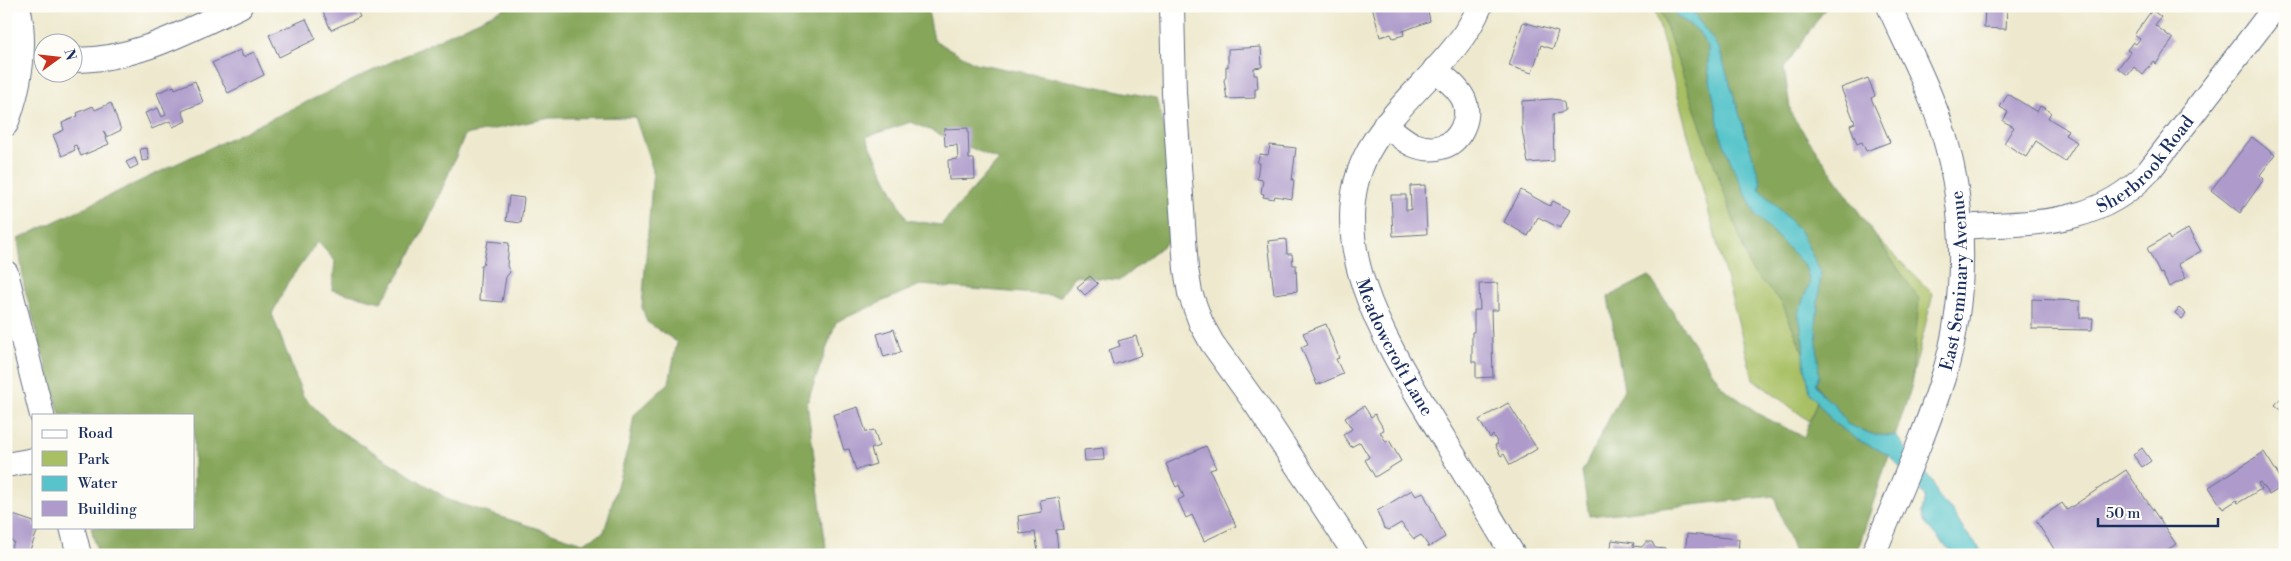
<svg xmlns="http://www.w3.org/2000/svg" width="2291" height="561" viewBox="0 0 2291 561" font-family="'Libre Bodoni',serif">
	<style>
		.green { fill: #a8bf64; stroke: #627761 }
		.forest { fill: #86a65a; stroke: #506a5c; fill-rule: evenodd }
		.water { fill: #56c4ca; stroke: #387a94 }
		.building { fill: #ae9bcb }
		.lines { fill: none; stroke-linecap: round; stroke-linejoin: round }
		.minor-casing { stroke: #657085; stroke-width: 26 }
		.minor { stroke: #fff; stroke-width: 24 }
		.labels { text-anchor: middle; stroke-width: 4.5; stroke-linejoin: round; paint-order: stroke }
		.street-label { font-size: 18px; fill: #1b2f5e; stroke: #fdfcf7 }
	</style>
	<rect width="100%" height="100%" fill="#fdfcf7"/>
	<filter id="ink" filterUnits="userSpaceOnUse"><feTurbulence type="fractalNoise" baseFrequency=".02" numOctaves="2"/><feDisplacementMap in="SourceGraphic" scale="10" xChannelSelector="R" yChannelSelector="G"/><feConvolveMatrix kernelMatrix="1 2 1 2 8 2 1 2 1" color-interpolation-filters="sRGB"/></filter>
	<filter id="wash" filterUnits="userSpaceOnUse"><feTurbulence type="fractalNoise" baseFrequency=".0096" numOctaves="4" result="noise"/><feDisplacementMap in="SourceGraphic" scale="20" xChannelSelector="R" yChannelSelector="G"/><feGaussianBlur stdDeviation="1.12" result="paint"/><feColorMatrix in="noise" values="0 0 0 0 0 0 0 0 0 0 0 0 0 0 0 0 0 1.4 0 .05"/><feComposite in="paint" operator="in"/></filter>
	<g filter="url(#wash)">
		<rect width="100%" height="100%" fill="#eee9ce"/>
		<polygon class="green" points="1654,6 1825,6 1761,53 1808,169 1933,294 1909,391 1879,473 1753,379"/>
		<g class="forest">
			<path d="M 509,6 L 927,6 L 934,40 L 975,63 L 1156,98 L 1190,224 L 1120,280 L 1074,276 L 1061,296 L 920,285 L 836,322 L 807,403 L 827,555 L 98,555 L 91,527 L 194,527 L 194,415 L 60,415 L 24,286 L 18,239 ZM 635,117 L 653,170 L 642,307 L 647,322 L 677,342 L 669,383 L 634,415 L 630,440 L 604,532 L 583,543 L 451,501 L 335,428 L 303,396 L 272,314 L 288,282 L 318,242 L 335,261 L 332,290 L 381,302 C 418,251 440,193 465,135 L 550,118 ZM 911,122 L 999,160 L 941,225 L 907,220 L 866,137 Z"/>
			<polygon points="1659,6 1827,6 1784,68 1791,114 1919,299 1911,388 1856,555 1795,555 1774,496 1589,516 1582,472 1624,389 1608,297 1649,276 1723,388 1762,416 1804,437 1820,392 1782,303 1751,270"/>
		</g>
		<polygon class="water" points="1668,6 1685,6 1691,10 1719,48 1761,183 1759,188 1800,231 1821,272 1816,326 1819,376 1815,384 1821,394 1833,403 1847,424 1874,435 1896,436 1932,481 1939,498 1951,509 1963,529 1985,555 1957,555 1944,545 1924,522 1922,513 1925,496 1889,455 1858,440 1834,423 1810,393 1803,357 1804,341 1798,313 1810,282 1805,266 1756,215 1734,170 1720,133 1708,69 1708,48 1699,32 1676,15"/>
		<g id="blocks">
			<g class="building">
				<polygon points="330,6 355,6 360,17 331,30 322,10"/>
				<polygon points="1372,6 1427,6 1430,21 1403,31 1404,35 1393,38 1391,34 1380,37"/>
				<polygon points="1985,6 2007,6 2006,29 1984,28"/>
				<polygon points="2152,10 2161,17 2155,25 2173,39 2156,64 2154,61 2143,75 2134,67 2128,75 2118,68 2130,52 2127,50 2133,42 2136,44 2140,39 2134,35"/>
				<polygon points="306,19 316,39 279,57 269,35"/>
				<polygon points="1523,22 1558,32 1553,49 1541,45 1532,73 1509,66"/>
				<polygon points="1261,47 1262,67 1254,68 1254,75 1257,75 1258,89 1255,89 1255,98 1227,99 1224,80 1226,77 1226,66 1228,67 1228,49"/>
				<polygon points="240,50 243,57 254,52 264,75 228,93 212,63"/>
				<polygon points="1868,78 1875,96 1871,98 1890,142 1866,151 1862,142 1857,144 1850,125 1855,123 1841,88"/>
				<polygon points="195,81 203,102 182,111 186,121 173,127 170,121 152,129 145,113 158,108 162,117 166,115 157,93 174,86 175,89"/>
				<polygon points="2008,94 2037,112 2040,106 2051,112 2048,118 2068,130 2065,135 2077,142 2065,161 2036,141 2026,157 2004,143 2014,127 2003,121 2008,112 2000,107"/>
				<polygon points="1552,99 1560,100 1564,103 1565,110 1561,113 1553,114 1554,161 1528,163 1522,129 1522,101"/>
				<polygon points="111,103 121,130 107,137 103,131 109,144 81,156 76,145 73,146 75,150 62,156 53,135 64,130 62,123 78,116 77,113 93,106 95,110"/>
				<polygon points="968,128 969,159 974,159 975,179 949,180 948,160 958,159 957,145 945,146 944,129"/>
				<polygon points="2252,137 2275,155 2260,175 2264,179 2240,213 2211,190"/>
				<polygon points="1270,145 1296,148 1292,180 1294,180 1292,199 1275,196 1274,199 1263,197 1264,194 1261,193 1263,180 1257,179 1259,163 1257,163 1260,154 1268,155"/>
				<polygon points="147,148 149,160 142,161 140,149"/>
				<polygon points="135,158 138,165 130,169 126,162"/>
				<polygon points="1425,185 1427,234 1393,236 1391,195 1406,195 1406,210 1411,210 1410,186"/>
				<polygon points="1521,190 1550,206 1553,201 1570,210 1560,228 1538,217 1528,236 1504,222"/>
				<polygon points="509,196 524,198 521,223 506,221"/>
				<polygon points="2188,229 2201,251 2178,264 2186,278 2169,287 2162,273 2160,274 2147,248 2168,236 2170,240"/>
				<polygon points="1286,239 1287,254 1292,254 1293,265 1296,265 1297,291 1274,294 1268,241"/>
				<polygon points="488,241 509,243 507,266 510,272 506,277 502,302 479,300 481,265 483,265"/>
				<polygon points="1090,276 1098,284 1085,295 1077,287"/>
				<polygon points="1498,283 1498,310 1491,310 1493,377 1476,378 1476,362 1472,362 1472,332 1474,332 1474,310 1480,310 1479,284"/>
				<polygon points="2032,299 2080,301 2080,318 2093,318 2092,330 2032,329"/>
				<polygon points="2179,308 2186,314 2182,319 2175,313"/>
				<polygon points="1326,324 1339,358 1336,359 1343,374 1317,385 1301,347 1308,344 1303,333"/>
				<polygon points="894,329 901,352 884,357 877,334"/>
				<polygon points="1136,336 1142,355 1113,365 1109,350 1120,346 1118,341"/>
				<polygon points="2285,393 2285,413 2275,405"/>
				<polygon points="1508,403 1537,449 1510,465 1504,454 1501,456 1495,445 1498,444 1493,435 1490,438 1479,420"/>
				<polygon points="1364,406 1371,417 1375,414 1384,430 1380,432 1386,442 1389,440 1401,461 1375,477 1365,460 1369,457 1360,442 1351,447 1343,435 1352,429 1345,418"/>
				<polygon points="858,407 866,432 874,430 879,446 871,449 876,464 856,470 849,449 844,450 833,415"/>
				<polygon points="1206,446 1216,468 1210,470 1236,526 1204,541 1192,515 1186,518 1178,500 1184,497 1179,485 1176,487 1166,464"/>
				<polygon points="1103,448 1104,460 1085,461 1084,450"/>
				<polygon points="2142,448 2151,461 2142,467 2133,455"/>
				<polygon points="2264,452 2285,485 2269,495 2260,482 2258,483 2261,489 2238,503 2237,500 2223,509 2209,487"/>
				<polygon points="2126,470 2176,544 2160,555 2052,555 2056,552 2036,521 2062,503 2067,510"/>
				<polygon points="1412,490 1416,496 1423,492 1445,537 1429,547 1421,535 1414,539 1401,523 1389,530 1384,528 1377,511"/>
				<polygon points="1059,497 1064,529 1056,530 1058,549 1052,550 1053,554 1044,555 1044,551 1038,552 1035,532 1020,534 1018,516 1042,512 1040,500"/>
				<polygon points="7,513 34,522 34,527 39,527 28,555 9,555 14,542 6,538"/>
				<polygon points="1687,534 1739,539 1738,555 1685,555"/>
				<polygon points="1612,540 1634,543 1633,546 1642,547 1646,542 1652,542 1655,548 1665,549 1664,555 1610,555"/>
			</g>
		</g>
	</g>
	<g filter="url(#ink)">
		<use href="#blocks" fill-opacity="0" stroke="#657085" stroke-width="1"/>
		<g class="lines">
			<defs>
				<g id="minor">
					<polyline points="1172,6 1174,93 1186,269 1190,293 1201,323 1212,343 1258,407 1356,555"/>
					<path id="s1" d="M 1480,6 C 1457,61 1399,97 1369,150 C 1318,242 1393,354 1439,431 C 1464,472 1488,513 1513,555"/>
					<path d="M 72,60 C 134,61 187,31 240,6"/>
					<path d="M 6,124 C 20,88 27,44 18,6"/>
					<path d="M 1385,125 C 1394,131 1404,141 1414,145 C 1422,148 1432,150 1441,147 C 1460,143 1471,118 1464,100 C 1458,87 1446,79 1435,69"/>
					<path id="s2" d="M 1960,227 C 2030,222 2096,228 2148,172 L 2276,6"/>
					<polyline points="6,273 42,415"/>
					<polyline points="6,465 34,460"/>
					<polyline points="72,527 79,555"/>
					<path id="s3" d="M 1873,555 C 1897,496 1924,438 1943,378 C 1967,301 1967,213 1944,135 C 1930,90 1908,48 1889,6"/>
				</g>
			</defs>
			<use href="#minor" class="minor-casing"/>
			<use href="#minor" class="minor"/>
		</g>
	</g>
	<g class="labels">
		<g class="street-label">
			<text dy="6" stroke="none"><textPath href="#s2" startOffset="205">Sherbrook Road</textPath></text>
			<text dy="6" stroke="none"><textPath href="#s3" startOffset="289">East Seminary Avenue</textPath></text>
			<text dy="6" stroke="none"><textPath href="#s1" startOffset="391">Meadowcroft Lane</textPath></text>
		</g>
	</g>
	<rect width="2291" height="561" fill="none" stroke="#fdfcf7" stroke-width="25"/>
	<rect x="32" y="414" width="162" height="115" fill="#fdfcf7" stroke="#a3aaba"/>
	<rect x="42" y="430" width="25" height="8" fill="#ffffff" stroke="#a3aaba"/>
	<text x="78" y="438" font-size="15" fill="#1b2f5e">Road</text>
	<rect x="42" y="451" width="25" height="15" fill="#a8bf64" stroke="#a3aaba"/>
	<text x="78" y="464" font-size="15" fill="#1b2f5e">Park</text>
	<rect x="42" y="476" width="25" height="15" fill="#56c4ca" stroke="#a3aaba"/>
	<text x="78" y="488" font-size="15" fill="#1b2f5e">Water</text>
	<rect x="42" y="501" width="25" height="15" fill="#ae9bcb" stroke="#a3aaba"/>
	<text x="78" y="514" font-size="15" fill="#1b2f5e">Building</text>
	<g transform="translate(58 58) rotate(75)"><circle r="24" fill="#fdfcf7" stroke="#a3aaba"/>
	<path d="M0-4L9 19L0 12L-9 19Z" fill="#c8321e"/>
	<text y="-8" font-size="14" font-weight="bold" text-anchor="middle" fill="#1b2f5e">N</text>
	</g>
	<path d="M2098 518v8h120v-8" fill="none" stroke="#1b2f5e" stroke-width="2.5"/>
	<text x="2106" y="518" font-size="15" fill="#1b2f5e" stroke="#fdfcf7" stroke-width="4" paint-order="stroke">50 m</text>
</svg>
